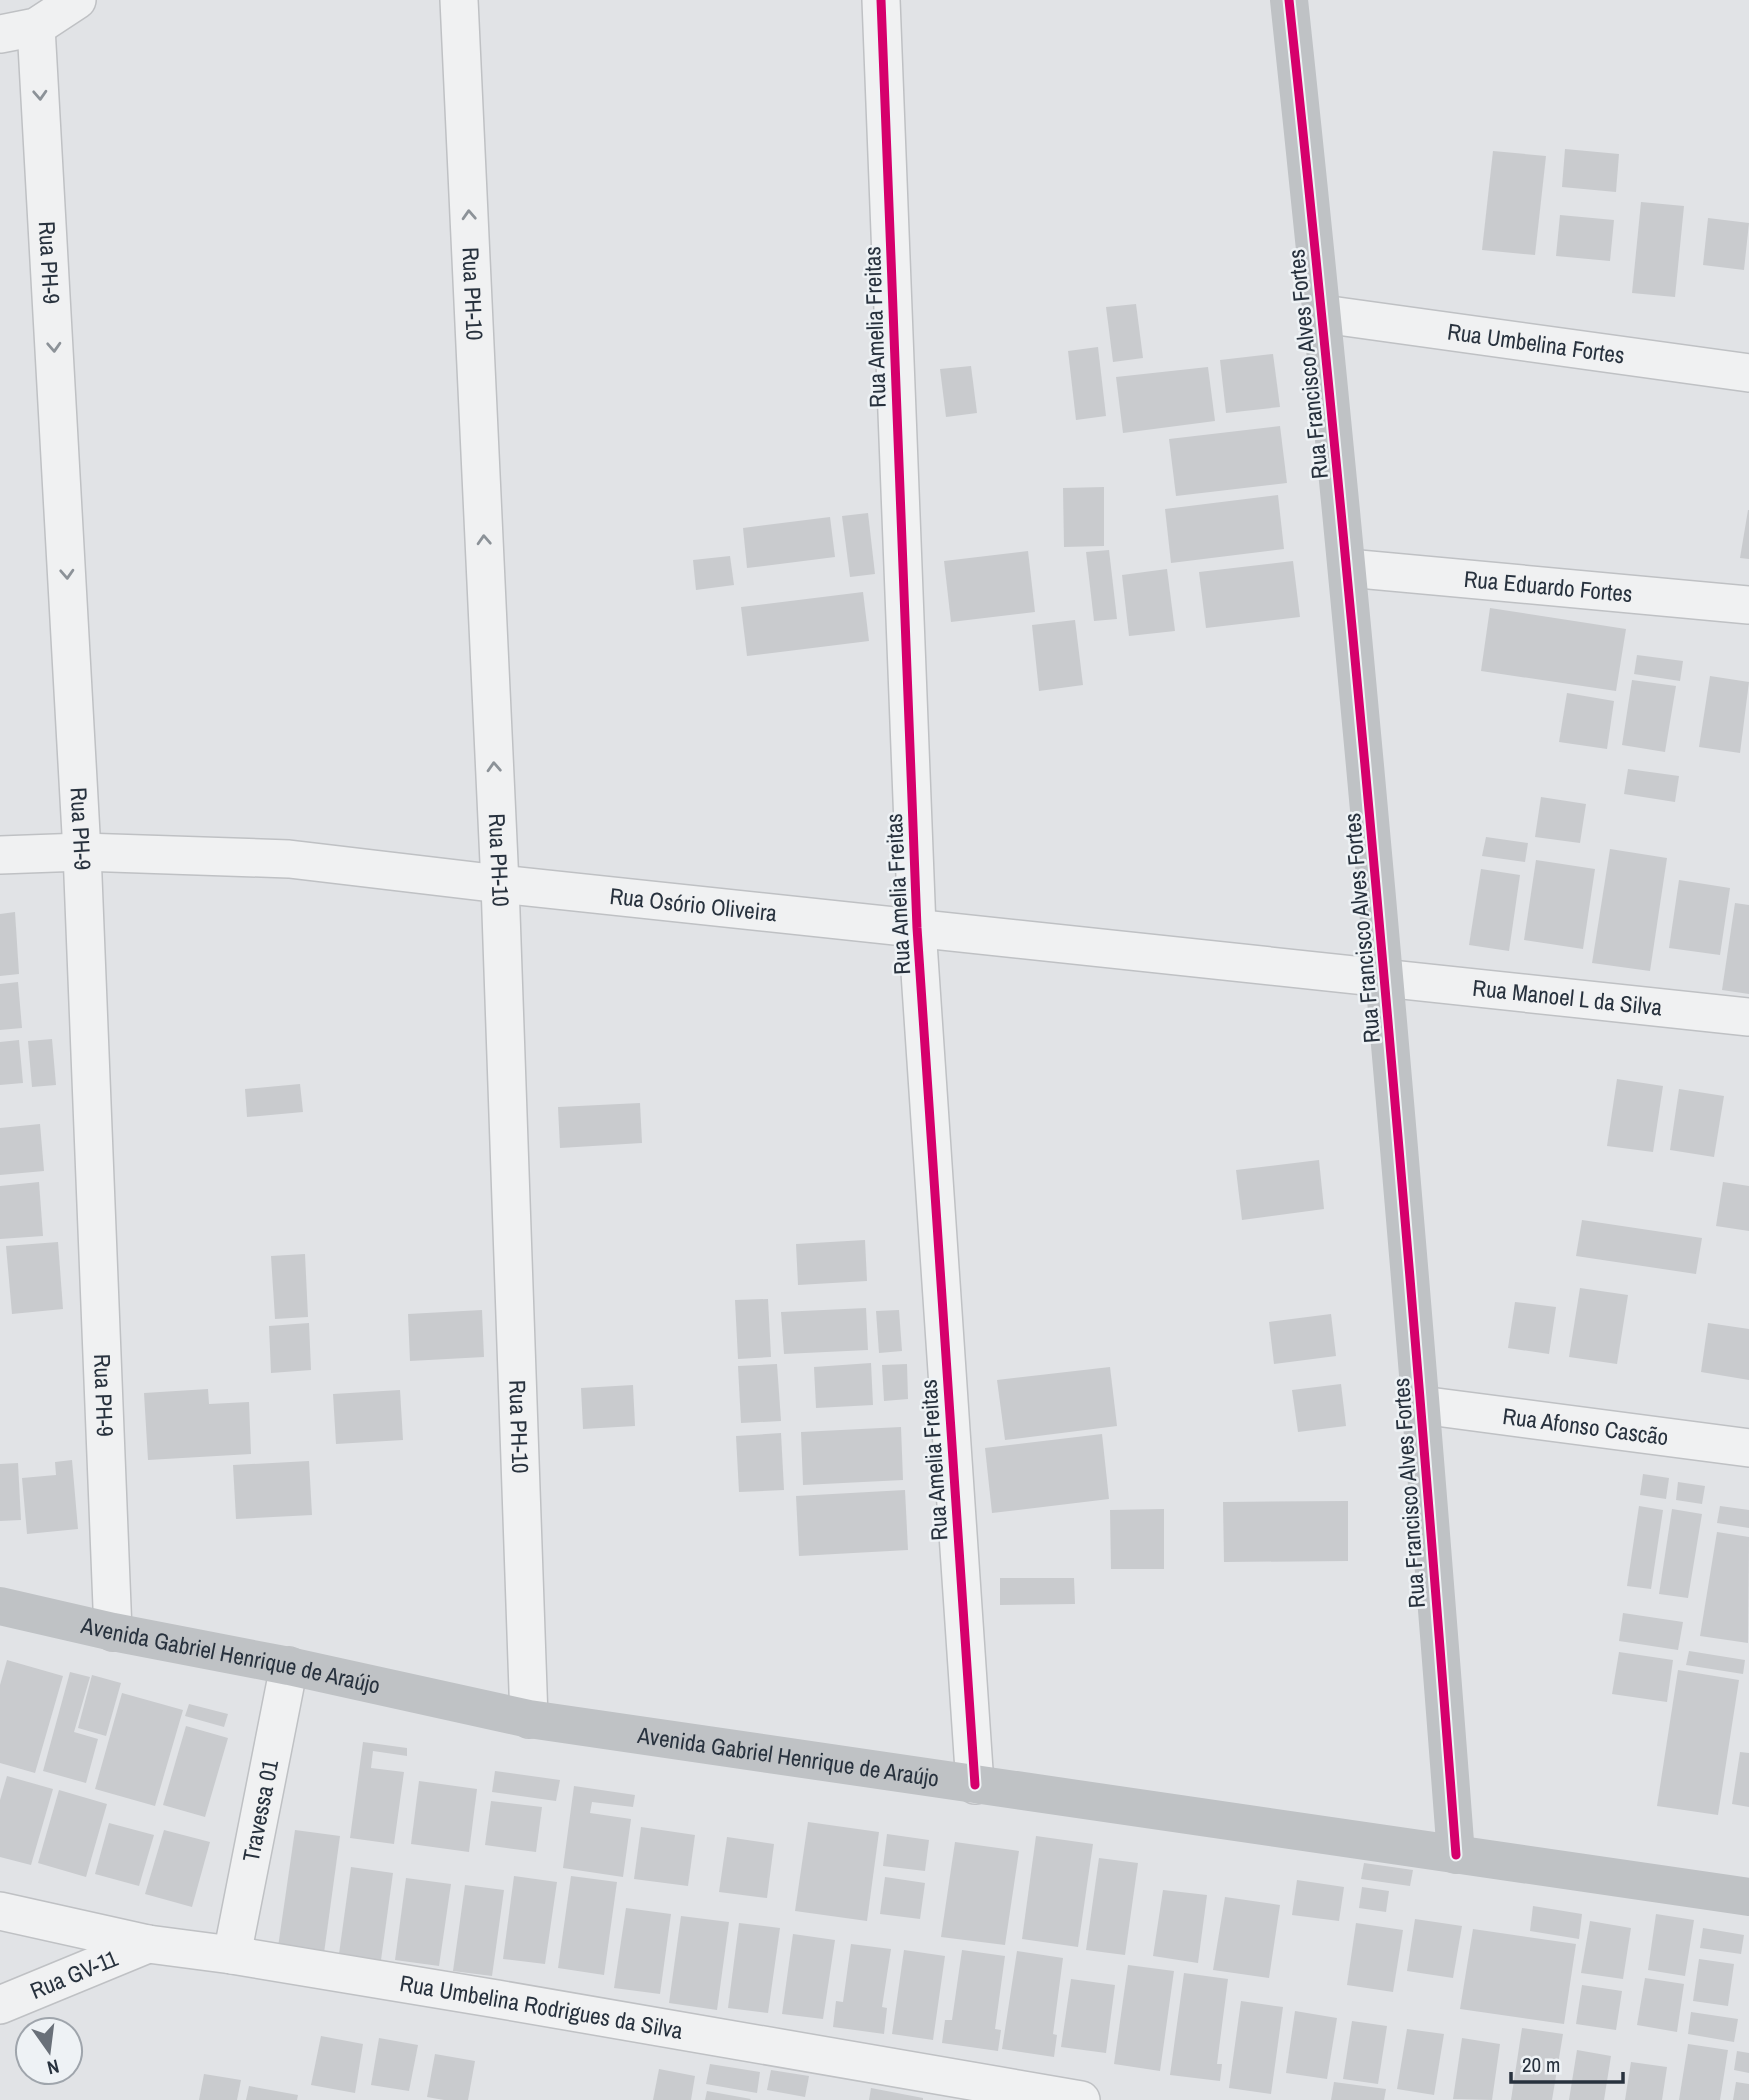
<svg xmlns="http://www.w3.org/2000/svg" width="1749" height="2100" viewBox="0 0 1749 2100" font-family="'Archivo Narrow',sans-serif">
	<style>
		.building { fill: #c9cbce }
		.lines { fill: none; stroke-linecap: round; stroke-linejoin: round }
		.street-casing { stroke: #bfc1c4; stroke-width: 40 }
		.street { stroke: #f0f1f2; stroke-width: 37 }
		.secondary { stroke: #bfc2c5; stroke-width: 38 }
		.cycleway-casing { stroke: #eef2f5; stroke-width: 13 }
		.cycleway { stroke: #d6006c; stroke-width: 9 }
		.oneway { stroke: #8c9298 }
		.labels { text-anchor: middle; stroke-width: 5; stroke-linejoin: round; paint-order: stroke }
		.street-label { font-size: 23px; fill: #28323e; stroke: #eef2f5 }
	</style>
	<rect width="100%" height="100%" fill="#e1e3e6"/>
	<g class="building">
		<polygon points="1565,149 1619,154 1616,192 1562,187"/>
		<polygon points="1493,151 1546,156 1535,255 1482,250"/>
		<polygon points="1641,202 1684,206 1675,297 1632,293"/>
		<polygon points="1560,215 1614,220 1610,261 1556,256"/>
		<polygon points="1708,218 1749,223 1744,270 1703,265"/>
		<polygon points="1136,304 1143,358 1113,362 1106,307"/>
		<polygon points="1098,347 1106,416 1076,420 1068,351"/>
		<polygon points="1273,354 1280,407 1226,413 1220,360"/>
		<polygon points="971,366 977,413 946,417 940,369"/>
		<polygon points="1208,367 1215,421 1123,433 1116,377"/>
		<polygon points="1280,426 1287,483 1176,496 1169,439"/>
		<polygon points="1104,487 1104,546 1064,547 1063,488"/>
		<polygon points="1278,495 1284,549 1171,563 1165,509"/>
		<polygon points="1748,510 1749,510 1749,559 1740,558"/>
		<polygon points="868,513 875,574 850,577 842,516"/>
		<polygon points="830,517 835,557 747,568 743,528"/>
		<polygon points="1109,550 1117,619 1094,621 1086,552"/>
		<polygon points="1028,551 1035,612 951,622 944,561"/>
		<polygon points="730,556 734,585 696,590 693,560"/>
		<polygon points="1293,561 1300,617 1206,628 1199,572"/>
		<polygon points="1167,569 1175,631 1129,636 1122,575"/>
		<polygon points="863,592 869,641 747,656 741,607"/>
		<polygon points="1490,608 1626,629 1616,691 1481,671"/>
		<polygon points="1075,620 1083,685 1039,691 1032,625"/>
		<polygon points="1637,655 1683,661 1680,681 1634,674"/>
		<polygon points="1710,676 1749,682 1740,753 1699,747"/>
		<polygon points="1632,680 1676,686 1665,752 1622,745"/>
		<polygon points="1567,693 1614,701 1607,749 1559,742"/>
		<polygon points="1628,769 1679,776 1675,802 1624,794"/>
		<polygon points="1541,797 1586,804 1580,843 1535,837"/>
		<polygon points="1486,837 1528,843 1525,862 1482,856"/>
		<polygon points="1610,849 1667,858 1650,971 1592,963"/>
		<polygon points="1536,860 1595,869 1583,949 1524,940"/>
		<polygon points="1481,869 1520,875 1509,951 1469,945"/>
		<polygon points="1679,880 1730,888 1720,955 1669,948"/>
		<polygon points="1735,903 1749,905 1749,994 1722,990"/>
		<polygon points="15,912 19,974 0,976 0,914"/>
		<polygon points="18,982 22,1028 0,1030 0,984"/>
		<polygon points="52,1039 56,1085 32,1087 28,1041"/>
		<polygon points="19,1040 23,1083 0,1085 0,1042"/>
		<polygon points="1617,1079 1663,1086 1653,1152 1607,1146"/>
		<polygon points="300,1084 303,1112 247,1117 245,1089"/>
		<polygon points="1679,1089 1724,1096 1714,1157 1670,1150"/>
		<polygon points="640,1103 642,1143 560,1148 558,1107"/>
		<polygon points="40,1124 44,1171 0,1175 0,1128"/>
		<polygon points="1319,1160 1324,1209 1242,1220 1236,1170"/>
		<polygon points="39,1182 43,1236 0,1239 0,1186"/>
		<polygon points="1723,1182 1749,1186 1749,1231 1716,1226"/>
		<polygon points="1582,1220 1702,1238 1696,1274 1576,1256"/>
		<polygon points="865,1240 867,1281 798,1285 796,1244"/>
		<polygon points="58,1242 63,1309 12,1314 6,1246"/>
		<polygon points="305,1254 308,1317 275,1319 271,1256"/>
		<polygon points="1580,1288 1628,1295 1617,1364 1569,1357"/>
		<polygon points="768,1299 771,1357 738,1359 735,1300"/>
		<polygon points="1515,1302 1556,1307 1549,1354 1508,1348"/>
		<polygon points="866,1308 868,1350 784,1354 781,1312"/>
		<polygon points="482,1310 484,1357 410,1361 408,1314"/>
		<polygon points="899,1310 902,1351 879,1353 876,1311"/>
		<polygon points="1331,1314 1336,1356 1274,1364 1269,1322"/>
		<polygon points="309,1323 311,1370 271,1373 269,1326"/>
		<polygon points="1708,1323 1749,1329 1749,1380 1701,1372"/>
		<polygon points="871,1363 873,1405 816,1408 814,1367"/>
		<polygon points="777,1364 781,1421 741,1423 738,1366"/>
		<polygon points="907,1364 908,1399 884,1401 882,1365"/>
		<polygon points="1110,1367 1117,1426 1005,1440 997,1380"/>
		<polygon points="1341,1384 1346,1426 1298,1432 1292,1390"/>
		<polygon points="633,1385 635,1426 583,1429 581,1388"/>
		<polygon points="208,1389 209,1404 249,1402 251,1454 148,1460 144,1393"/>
		<polygon points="400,1390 403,1440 336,1444 333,1394"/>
		<polygon points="901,1427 903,1480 803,1485 801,1432"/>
		<polygon points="781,1433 784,1490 739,1492 736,1436"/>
		<polygon points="1102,1434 1109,1499 992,1513 985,1448"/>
		<polygon points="72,1460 78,1529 27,1534 22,1478 56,1475 55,1462"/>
		<polygon points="309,1461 312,1515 236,1519 233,1465"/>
		<polygon points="18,1463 21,1520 0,1521 0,1464"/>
		<polygon points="1643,1474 1669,1478 1666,1499 1640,1495"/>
		<polygon points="1678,1482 1705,1486 1702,1504 1676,1500"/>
		<polygon points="905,1490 908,1550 799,1556 796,1496"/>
		<polygon points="1348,1501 1348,1561 1224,1562 1223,1502"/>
		<polygon points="1639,1506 1663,1510 1651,1589 1627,1586"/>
		<polygon points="1720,1506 1749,1510 1749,1528 1717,1523"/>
		<polygon points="1164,1509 1164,1569 1111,1569 1110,1510"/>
		<polygon points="1672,1509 1702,1514 1688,1598 1659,1594"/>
		<polygon points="1717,1532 1749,1537 1748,1643 1700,1636"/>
		<polygon points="1000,1578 1074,1578 1075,1604 1000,1605"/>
		<polygon points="1623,1613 1683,1622 1678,1650 1619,1641"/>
		<polygon points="1689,1651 1745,1660 1743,1674 1686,1665"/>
		<polygon points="1619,1652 1673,1660 1667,1702 1612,1694"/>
		<polygon points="7,1660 63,1676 35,1773 0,1763 0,1685"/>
		<polygon points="1678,1670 1739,1680 1718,1815 1657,1806"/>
		<polygon points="70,1672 90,1677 74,1732 98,1739 86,1783 43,1771"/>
		<polygon points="92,1675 121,1683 106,1736 78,1728"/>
		<polygon points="122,1693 183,1710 155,1806 95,1789"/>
		<polygon points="189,1704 228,1714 224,1727 185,1716"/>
		<polygon points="186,1726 228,1738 205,1817 163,1805"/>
		<polygon points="363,1742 407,1748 407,1756 373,1751 371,1768 404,1772 394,1844 350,1838"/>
		<polygon points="1740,1752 1749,1753 1749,1807 1732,1804"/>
		<polygon points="495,1771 560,1780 556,1801 492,1792"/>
		<polygon points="7,1776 53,1789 31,1865 0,1857 0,1800"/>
		<polygon points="419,1781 477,1789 469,1852 411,1844"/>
		<polygon points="574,1786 635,1795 633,1807 592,1802 590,1813 631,1819 623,1877 563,1868"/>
		<polygon points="59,1790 107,1804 86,1877 38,1863"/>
		<polygon points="491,1801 542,1807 536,1852 485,1845"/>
		<polygon points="808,1822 879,1832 867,1921 795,1911"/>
		<polygon points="109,1823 154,1835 139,1886 95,1874"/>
		<polygon points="641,1827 695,1835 688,1886 634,1879"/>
		<polygon points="164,1830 210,1842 192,1907 145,1894"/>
		<polygon points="295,1830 340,1836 324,1953 278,1947"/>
		<polygon points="887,1834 929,1840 925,1871 883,1866"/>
		<polygon points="1036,1836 1093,1844 1078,1947 1022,1939"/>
		<polygon points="727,1837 774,1844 767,1898 719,1892"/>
		<polygon points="955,1842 1019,1851 1005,1945 941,1937"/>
		<polygon points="1099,1858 1138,1863 1125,1955 1086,1950"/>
		<polygon points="1364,1863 1413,1870 1410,1886 1361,1879"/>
		<polygon points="351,1867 393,1873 381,1960 339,1954"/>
		<polygon points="514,1876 557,1882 545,1964 503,1959"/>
		<polygon points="571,1876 617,1882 604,1975 558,1968"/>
		<polygon points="885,1877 925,1883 920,1919 880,1914"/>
		<polygon points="406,1878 451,1884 439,1966 395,1960"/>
		<polygon points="1297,1880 1344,1887 1339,1921 1292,1915"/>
		<polygon points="465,1885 504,1890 492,1976 453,1971"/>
		<polygon points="1362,1887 1389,1891 1386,1912 1359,1908"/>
		<polygon points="1163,1890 1207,1895 1198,1963 1153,1956"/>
		<polygon points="1225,1897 1280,1905 1269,1978 1213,1970"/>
		<polygon points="1533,1906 1582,1914 1579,1939 1530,1931"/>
		<polygon points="626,1908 671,1914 660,1994 614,1988"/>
		<polygon points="1656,1914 1694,1920 1685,1976 1648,1970"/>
		<polygon points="681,1916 729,1922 717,2010 669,2003"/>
		<polygon points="1415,1919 1462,1926 1453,1978 1407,1971"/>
		<polygon points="1590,1921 1631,1928 1623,1979 1581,1973"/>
		<polygon points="739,1923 780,1928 768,2013 728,2008"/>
		<polygon points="1356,1923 1403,1930 1393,1992 1347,1985"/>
		<polygon points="1703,1928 1744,1935 1741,1954 1700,1948"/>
		<polygon points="1473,1929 1576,1944 1564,2024 1460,2009"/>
		<polygon points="793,1934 835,1940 823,2019 782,2014"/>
		<polygon points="851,1944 891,1949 882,2007 887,2008 884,2034 833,2027 836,2001 843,2002"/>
		<polygon points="904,1950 945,1956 933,2040 892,2034"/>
		<polygon points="962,1950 1005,1956 995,2029 1001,2030 998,2051 942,2043 945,2020 952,2020"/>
		<polygon points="1017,1951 1063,1958 1053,2034 1057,2035 1054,2057 1002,2049"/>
		<polygon points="1699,1959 1734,1964 1728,2006 1693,2001"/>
		<polygon points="1128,1965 1174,1971 1160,2071 1114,2064"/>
		<polygon points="1184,1973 1228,1979 1217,2064 1222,2064 1220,2081 1170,2075"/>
		<polygon points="1645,1978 1684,1984 1677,2032 1637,2025"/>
		<polygon points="1071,1979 1115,1985 1106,2053 1061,2047"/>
		<polygon points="1582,1985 1622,1991 1616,2030 1576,2024"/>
		<polygon points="1241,2001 1283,2007 1271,2094 1229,2088"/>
		<polygon points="1295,2011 1337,2018 1327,2079 1286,2073"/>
		<polygon points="1691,2012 1738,2019 1734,2042 1688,2034"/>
		<polygon points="1352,2021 1387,2026 1378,2084 1343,2079"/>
		<polygon points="1522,2028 1563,2034 1552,2100 1511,2100"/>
		<polygon points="1407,2029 1444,2034 1434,2095 1397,2089"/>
		<polygon points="321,2036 363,2044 355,2093 311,2085"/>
		<polygon points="379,2038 418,2045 409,2091 371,2085"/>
		<polygon points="1462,2038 1500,2044 1492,2100 1453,2099"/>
		<polygon points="1688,2044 1728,2050 1720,2100 1679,2100"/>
		<polygon points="1577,2050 1611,2056 1604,2100 1569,2100"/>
		<polygon points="1737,2051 1749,2053 1749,2073 1734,2070"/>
		<polygon points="435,2054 475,2061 468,2100 444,2100 427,2097"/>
		<polygon points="1631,2062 1667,2067 1662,2100 1625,2100"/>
		<polygon points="710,2064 760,2072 757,2093 706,2084"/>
		<polygon points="659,2069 695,2076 691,2100 653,2100"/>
		<polygon points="771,2070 809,2076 805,2097 767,2090"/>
		<polygon points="204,2074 241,2080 237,2100 199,2100"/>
		<polygon points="1334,2082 1386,2089 1384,2100 1331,2100"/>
		<polygon points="1736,2082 1749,2084 1749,2100 1733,2100"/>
		<polygon points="249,2086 298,2095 297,2100 246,2100"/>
		<polygon points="871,2088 923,2098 923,2100 869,2100"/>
		<polygon points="707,2091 751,2099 750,2100 705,2100"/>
	</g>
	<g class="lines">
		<defs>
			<g id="street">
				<path id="s1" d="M 459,0 L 500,884 L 529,1719"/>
				<polyline points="881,0 917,928 975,1785"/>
				<path id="s2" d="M 36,27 L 82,852 L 113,1632"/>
				<polyline points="0,34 36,27 77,0"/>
				<path id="s3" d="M 1323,314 L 1749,373"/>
				<path id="s4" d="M 1348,568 L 1749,605"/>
				<path id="s5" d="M 0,855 L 82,852 L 289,859 L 500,884 L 1749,1017"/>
				<path id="s6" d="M 1421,1405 L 1749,1448"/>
				<path id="s7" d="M 0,1911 L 148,1944 L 232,1955 L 497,1999 L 1081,2100"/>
				<path id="s8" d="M 232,1955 L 289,1666"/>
				<path id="s9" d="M 0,2005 L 148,1944"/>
			</g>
		</defs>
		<use href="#street" class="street-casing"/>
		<use href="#street" class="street"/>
		<g class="secondary">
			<path d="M 1289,0 C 1355,617 1409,1235 1456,1855"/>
			<path id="s10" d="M 0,1606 L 113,1632 L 289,1666 L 529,1719 L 1749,1897"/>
		</g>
		<defs>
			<g id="cycleway">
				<polyline points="881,0 917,928 975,1785"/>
				<path d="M 1289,0 C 1355,617 1409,1235 1456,1855"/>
			</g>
		</defs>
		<use href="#cycleway" class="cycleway-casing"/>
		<use href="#cycleway" class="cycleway"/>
	</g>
	<defs><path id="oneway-chevron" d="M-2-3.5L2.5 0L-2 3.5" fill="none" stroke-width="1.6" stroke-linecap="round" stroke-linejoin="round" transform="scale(1.75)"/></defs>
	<g class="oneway">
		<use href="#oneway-chevron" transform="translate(40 95) rotate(87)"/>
		<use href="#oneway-chevron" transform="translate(469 215) rotate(-93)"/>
		<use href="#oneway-chevron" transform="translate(54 347) rotate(87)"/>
		<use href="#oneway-chevron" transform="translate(484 540) rotate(-93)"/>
		<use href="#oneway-chevron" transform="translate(67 574) rotate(87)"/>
		<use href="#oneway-chevron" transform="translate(494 767) rotate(-93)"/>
	</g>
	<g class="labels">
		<g class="street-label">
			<text dy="8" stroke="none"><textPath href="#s2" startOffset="236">Rua PH-9</textPath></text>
			<text dy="8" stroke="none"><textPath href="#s1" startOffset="294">Rua PH-10</textPath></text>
			<text transform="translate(875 327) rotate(-92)" y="8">Rua Amelia Freitas</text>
			<text dy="8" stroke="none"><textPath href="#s3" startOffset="215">Rua Umbelina Fortes</textPath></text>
			<text transform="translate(1308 364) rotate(-96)" y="8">Rua Francisco Alves Fortes</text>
			<text dy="8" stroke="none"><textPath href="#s4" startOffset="201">Rua Eduardo Fortes</textPath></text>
			<text dy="8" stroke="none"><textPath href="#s2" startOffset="803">Rua PH-9</textPath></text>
			<text dy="8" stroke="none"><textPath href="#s1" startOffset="861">Rua PH-10</textPath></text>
			<text transform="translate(898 894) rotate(-93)" y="8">Rua Amelia Freitas</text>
			<text dy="8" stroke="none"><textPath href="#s5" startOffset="696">Rua Osório Oliveira</textPath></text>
			<text transform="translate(1362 928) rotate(-95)" y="8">Rua Francisco Alves Fortes</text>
			<text dy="8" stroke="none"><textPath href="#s5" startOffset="1575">Rua Manoel L da Silva</textPath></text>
			<text dy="8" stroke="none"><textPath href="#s2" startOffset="1370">Rua PH-9</textPath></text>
			<text dy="8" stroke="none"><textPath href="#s1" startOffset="1428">Rua PH-10</textPath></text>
			<text dy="8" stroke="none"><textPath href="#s6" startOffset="166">Rua Afonso Cascão</textPath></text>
			<text transform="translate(934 1460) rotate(-94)" y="8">Rua Amelia Freitas</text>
			<text transform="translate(1409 1493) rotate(-94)" y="8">Rua Francisco Alves Fortes</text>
			<text dy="8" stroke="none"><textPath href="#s10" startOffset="236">Avenida Gabriel Henrique de Araújo</textPath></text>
			<text dy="8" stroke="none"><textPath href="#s10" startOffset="803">Avenida Gabriel Henrique de Araújo</textPath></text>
			<text dy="8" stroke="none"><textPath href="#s8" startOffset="147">Travessa 01</textPath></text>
			<text dy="8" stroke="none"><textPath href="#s9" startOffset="80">Rua GV-11</textPath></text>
			<text dy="8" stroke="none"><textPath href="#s7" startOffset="550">Rua Umbelina Rodrigues da Silva</textPath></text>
		</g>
	</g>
	<g transform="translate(49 2051) rotate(166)"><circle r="33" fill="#eef2f5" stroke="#9fa5ac" stroke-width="2"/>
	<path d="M0-5L12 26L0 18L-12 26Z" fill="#697079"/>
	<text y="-10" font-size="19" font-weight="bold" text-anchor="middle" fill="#28323e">N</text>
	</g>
	<path d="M1511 2072v10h112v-10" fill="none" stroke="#28323e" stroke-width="3.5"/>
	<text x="1522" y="2072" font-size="21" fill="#28323e" stroke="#eef2f5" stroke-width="5" paint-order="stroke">20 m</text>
</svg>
